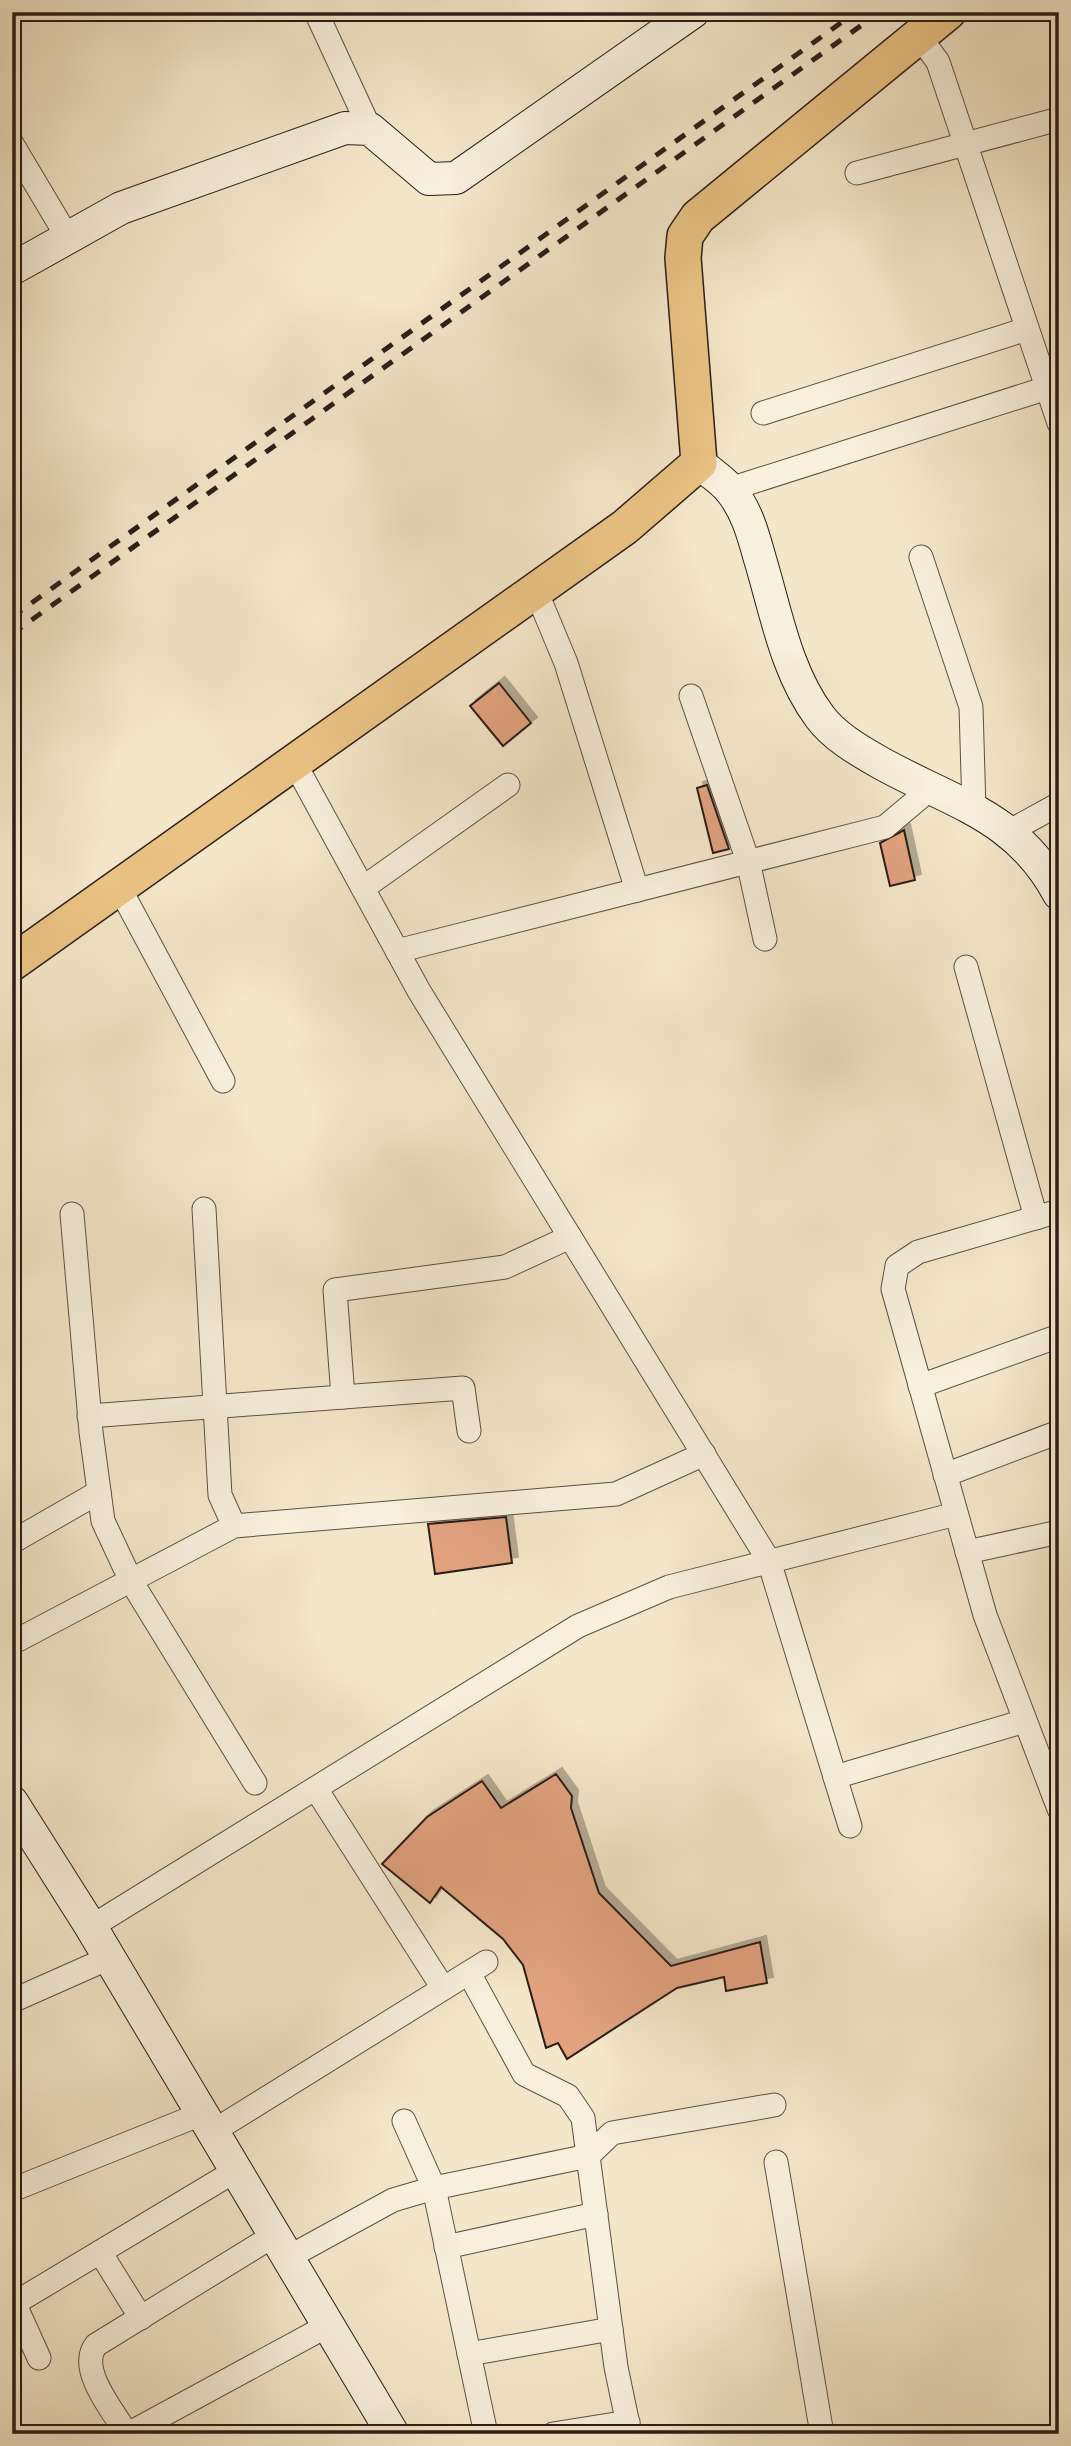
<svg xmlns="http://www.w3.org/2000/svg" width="1071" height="2446" viewBox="0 0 1071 2446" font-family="'IM FELL French Canon',serif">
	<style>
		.building { fill: #e2a27f; stroke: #2b1d18; stroke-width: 2; filter: url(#shadow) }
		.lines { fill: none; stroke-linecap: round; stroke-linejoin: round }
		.street-casing { stroke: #5d4f44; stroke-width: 25 }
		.secondary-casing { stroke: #2b1d18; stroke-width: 34 }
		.primary-casing { stroke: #2b1d18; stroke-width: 38 }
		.street { stroke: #f8efdc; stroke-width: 23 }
		.secondary { stroke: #f8efdc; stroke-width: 32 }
		.primary { stroke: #eac384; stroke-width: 35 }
		.rail { stroke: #2b1d18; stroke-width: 5; stroke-dasharray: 12 12; stroke-linecap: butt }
	</style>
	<defs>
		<filter id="shadow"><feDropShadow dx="6" dy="-6" stdDeviation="0" flood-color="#0004"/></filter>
	</defs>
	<rect width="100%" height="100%" fill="#f4e6c9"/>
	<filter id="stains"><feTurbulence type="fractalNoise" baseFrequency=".00286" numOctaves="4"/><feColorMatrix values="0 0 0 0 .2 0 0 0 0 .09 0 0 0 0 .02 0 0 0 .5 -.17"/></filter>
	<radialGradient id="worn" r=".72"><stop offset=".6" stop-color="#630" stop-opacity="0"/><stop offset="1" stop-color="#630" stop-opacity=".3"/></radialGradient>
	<g class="building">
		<polygon points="499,683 531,723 503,746 470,706"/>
		<polygon points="707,785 729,849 713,853 697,788"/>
		<polygon points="904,830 915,880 890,886 880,843"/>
		<polygon points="506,1517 512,1563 435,1574 428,1524"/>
		<polygon points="556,1774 572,1796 571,1808 599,1893 671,1966 760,1942 767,1983 726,1991 724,1977 677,1988 567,2059 558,2043 546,2048 523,1965 503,1939 441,1887 430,1903 382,1864 427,1817 482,1781 501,1808"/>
	</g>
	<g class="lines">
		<defs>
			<g id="street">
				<polyline points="316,12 370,129"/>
				<polyline points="919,36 938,62 1059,423"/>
				<polyline points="12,144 68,238"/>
				<polyline points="857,173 1059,119"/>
				<polyline points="763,413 1027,329"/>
				<polyline points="730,489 1047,388"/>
				<polyline points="921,557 971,707 974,809"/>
				<polyline points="536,591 566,663 637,890"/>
				<polyline points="691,696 748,861 765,939"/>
				<polyline points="294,762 419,991 769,1561 850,1826"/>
				<polyline points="1010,831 1059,804"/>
				<polyline points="119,887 223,1081"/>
				<polyline points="363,888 508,785"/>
				<polyline points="397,951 885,827 929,790"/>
				<polyline points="966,967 1036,1218"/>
				<polyline points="204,1209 220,1495 234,1526"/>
				<polyline points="1059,1211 918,1252 897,1266 893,1289 985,1615 1059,1809"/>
				<polyline points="72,1214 91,1432 103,1521 131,1581 255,1783"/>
				<polyline points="920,1386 1059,1336"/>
				<polyline points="343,1397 335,1290 505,1267 570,1237"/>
				<polyline points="89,1416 463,1388 469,1431"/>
				<polyline points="945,1475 1059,1432"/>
				<polyline points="12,1542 99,1492"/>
				<polyline points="967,1552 1059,1532"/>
				<polyline points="12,1643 234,1526 616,1494 704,1454"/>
				<polyline points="835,1777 1025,1721"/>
				<polyline points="316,1789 443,1988"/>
				<polyline points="91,1927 578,1626 669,1587 956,1514"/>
				<polyline points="469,1973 524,2074 568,2096 583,2118 616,2367 630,2434"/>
				<polyline points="12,2001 109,1958"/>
				<polyline points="404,2121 434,2188 486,2434"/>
				<polyline points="212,2132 486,1962"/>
				<polyline points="776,2162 822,2434"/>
				<polyline points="12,2190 201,2114"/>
				<polyline points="446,2247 596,2214"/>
				<polyline points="100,2252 141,2318"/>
				<polyline points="287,2258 393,2200 434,2188 588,2156 612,2133 774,2105"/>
				<polyline points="12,2298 39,2358"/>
				<polyline points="15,2303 235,2171"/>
				<polyline points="469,2354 611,2329"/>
				<path d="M 127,2434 C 114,2412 77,2369 96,2345 L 273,2236"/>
				<polyline points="128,2434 327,2326"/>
				<polyline points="553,2434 628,2422"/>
			</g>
			<g id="secondary">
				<polyline points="12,269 121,208 345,128 370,129 429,179 456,178 693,12"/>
				<path d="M 699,463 C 709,472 723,480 731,491 C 747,511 753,534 760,559 C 776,612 786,672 820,717 C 834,736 858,750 879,762 C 952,803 1017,815 1059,894"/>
				<polyline points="12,1802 91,1927 393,2434"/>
			</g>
			<polyline id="primary" points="12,963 625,527 699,463 683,258 685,236 698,217 948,12"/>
		</defs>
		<use href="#street" class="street-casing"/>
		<use href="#secondary" class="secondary-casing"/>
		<use href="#primary" class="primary-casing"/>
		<use href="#street" class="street"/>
		<use href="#secondary" class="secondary"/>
		<use href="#primary" class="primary"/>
		<g class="rail">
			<polyline points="12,617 856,12"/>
			<polyline points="12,634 880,12"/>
		</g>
	</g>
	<rect width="1071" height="2446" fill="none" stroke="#f4e6c9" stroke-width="42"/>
	<rect x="14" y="14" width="1043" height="2418" fill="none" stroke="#2b1d18" stroke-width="3.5"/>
	<rect x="21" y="21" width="1029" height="2404" fill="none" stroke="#2b1d18" stroke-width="2"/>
	<rect width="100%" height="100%" filter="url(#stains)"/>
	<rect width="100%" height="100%" fill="url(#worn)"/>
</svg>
